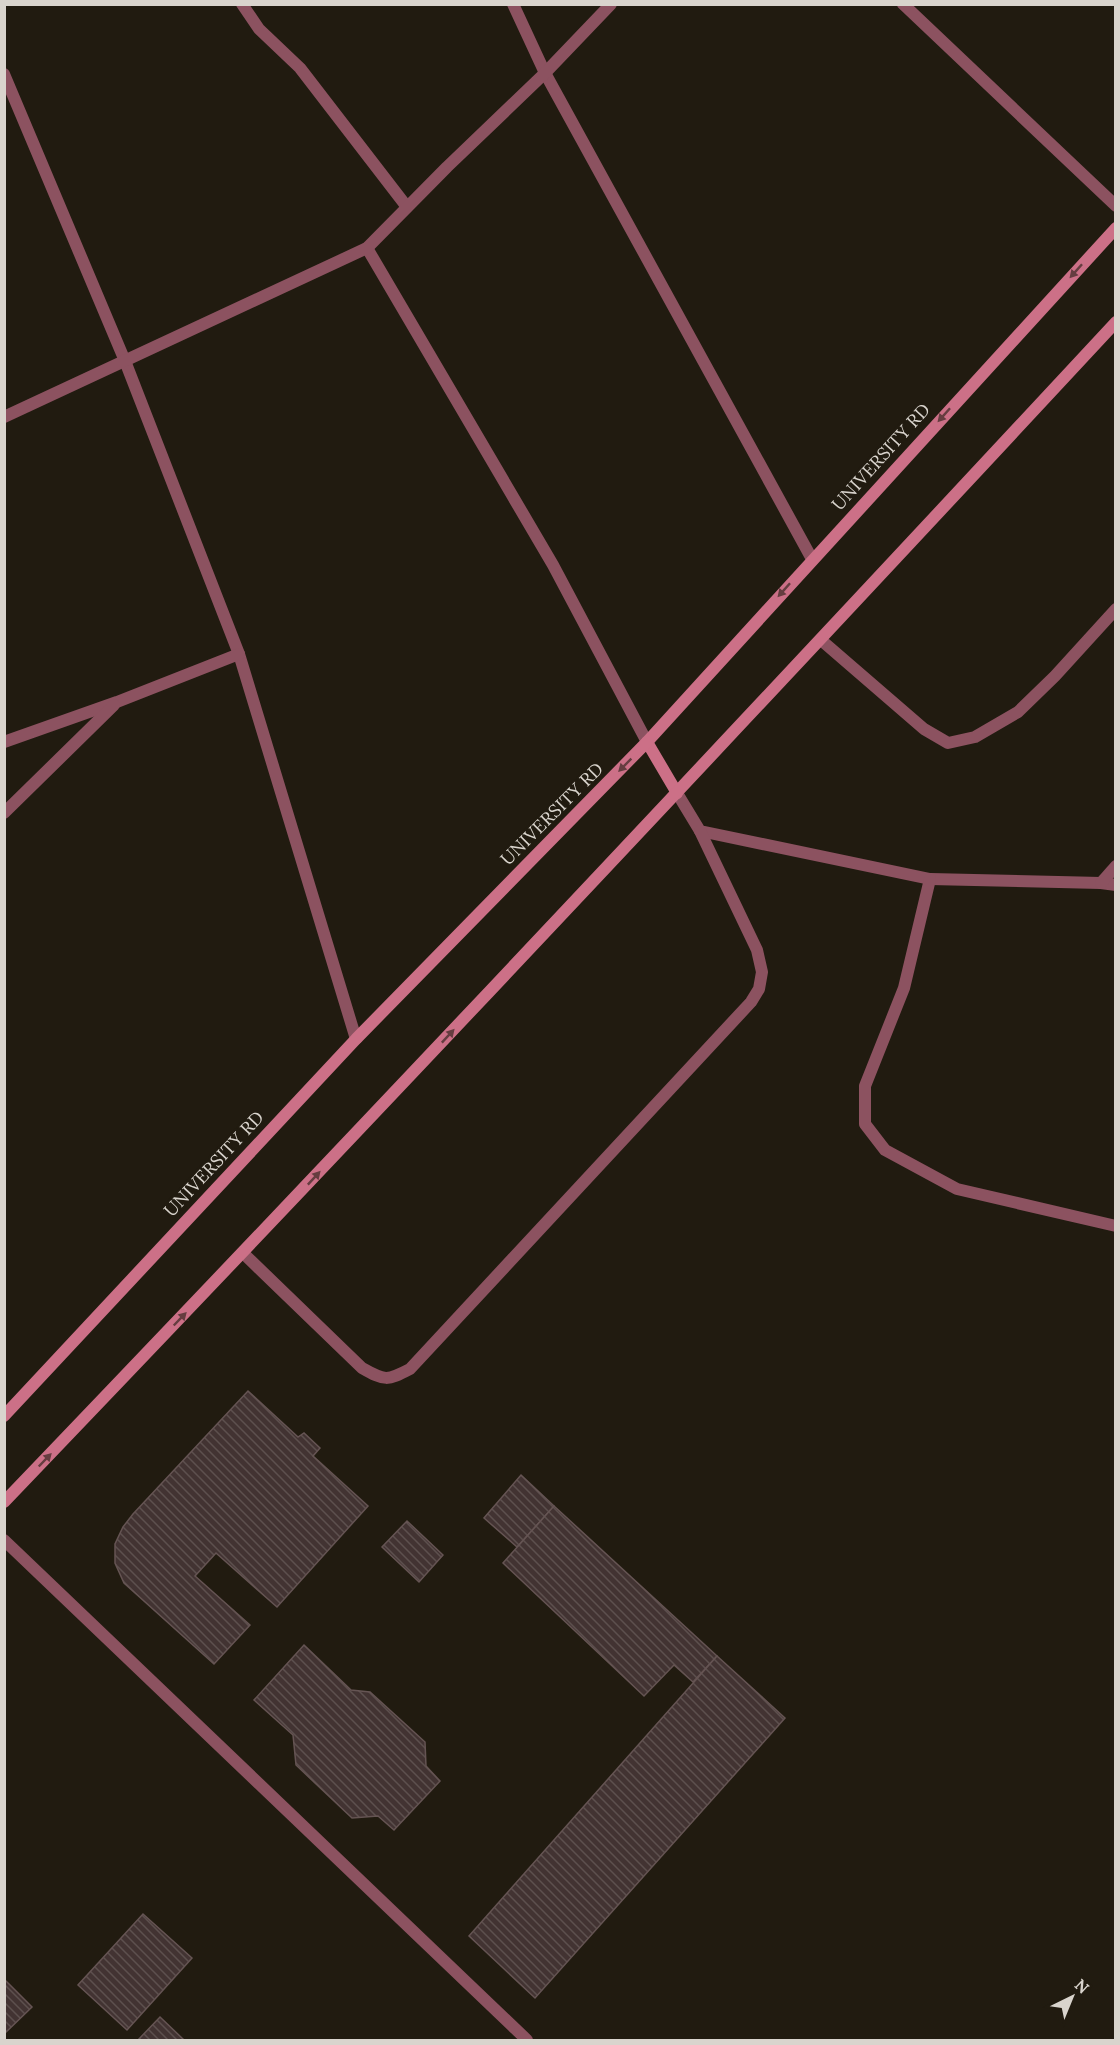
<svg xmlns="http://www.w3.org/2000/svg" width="1120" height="2045" viewBox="0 0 1120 2045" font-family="Lora,serif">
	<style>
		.building { fill: url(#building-back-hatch); stroke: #655453; stroke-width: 1.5 }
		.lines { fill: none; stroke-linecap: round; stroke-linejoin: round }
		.street { stroke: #8c5260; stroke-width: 12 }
		.secondary { stroke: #cc7087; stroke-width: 12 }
		.oneway { fill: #653d40 }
		.labels { text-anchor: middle; stroke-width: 5; stroke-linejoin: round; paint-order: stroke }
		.street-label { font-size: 18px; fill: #d9d4cd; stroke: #211b10 }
	</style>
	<defs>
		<pattern id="building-back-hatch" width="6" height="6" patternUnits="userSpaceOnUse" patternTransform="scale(1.5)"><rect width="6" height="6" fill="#423332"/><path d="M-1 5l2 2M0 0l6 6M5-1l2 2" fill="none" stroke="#5d504e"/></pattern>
	</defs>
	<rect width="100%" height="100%" fill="#211b10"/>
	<g class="building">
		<polygon points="248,1391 298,1437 304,1433 320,1448 313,1456 368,1506 277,1607 216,1553 195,1576 250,1625 214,1664 124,1583 115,1563 115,1544 123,1527 133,1514"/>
		<polygon points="521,1475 554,1506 517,1547 484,1518"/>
		<polygon points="554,1506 717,1656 693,1682 674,1665 644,1696 503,1563"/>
		<polygon points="407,1521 443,1555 419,1582 382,1547"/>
		<polygon points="304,1645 351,1690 370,1692 425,1742 426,1766 440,1781 394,1830 378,1816 352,1818 296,1765 293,1735 254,1700"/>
		<polygon points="717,1656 785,1718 535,1998 469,1936"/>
		<polygon points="143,1914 192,1958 127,2030 78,1985"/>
		<polygon points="4,1979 32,2007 4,2034"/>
		<polygon points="160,2017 184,2040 138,2040"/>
	</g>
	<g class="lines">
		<g class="street">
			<polyline points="242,4 259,29 300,68 407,207"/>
			<polyline points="513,4 545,73 812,559"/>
			<polyline points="903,4 1116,206"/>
			<polyline points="4,74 125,361 239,654 356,1039"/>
			<polyline points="367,248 553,565 647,742"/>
			<polyline points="4,417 367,248 447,167 545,73 611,4"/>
			<polyline points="821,640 924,729 948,743 975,737 1018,712 1055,676 1116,609"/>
			<polyline points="4,742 117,702 239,654"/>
			<polyline points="677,793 700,831 930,879 1101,883 1116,885"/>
			<polyline points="4,813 114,705"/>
			<polyline points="930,879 904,988 865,1086 865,1124 885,1150 957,1189 1116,1226"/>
			<polyline points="1101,883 1116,866"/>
			<path d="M 243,1253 L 362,1368 C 385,1381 387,1381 410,1369 L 751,1002 L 759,989 L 762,972 L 757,950 L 700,831"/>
			<polyline points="4,1540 527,2040"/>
		</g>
		<g class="secondary">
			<polyline points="647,742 677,793"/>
			<polyline points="4,1416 356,1039 647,742 1116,228"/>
			<path d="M 4,1502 C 378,1112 748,718 1116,322"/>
		</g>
	</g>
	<defs><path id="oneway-solid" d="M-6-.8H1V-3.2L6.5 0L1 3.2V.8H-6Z" transform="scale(1.5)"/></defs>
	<g class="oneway">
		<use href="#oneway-solid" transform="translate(1076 271) rotate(132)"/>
		<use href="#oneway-solid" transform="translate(944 415) rotate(132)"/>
		<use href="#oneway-solid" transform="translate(784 590) rotate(132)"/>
		<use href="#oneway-solid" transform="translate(625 765) rotate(135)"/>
		<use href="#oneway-solid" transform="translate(448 1036) rotate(-47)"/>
		<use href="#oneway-solid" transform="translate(314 1178) rotate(-47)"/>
		<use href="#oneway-solid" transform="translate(180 1319) rotate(-46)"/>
		<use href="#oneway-solid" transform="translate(45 1460) rotate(-46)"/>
	</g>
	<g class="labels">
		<g class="street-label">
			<text transform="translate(881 457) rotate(-48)" y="6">UNIVERSITY RD</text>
			<text transform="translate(552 814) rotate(-45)" y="6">UNIVERSITY RD</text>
			<text transform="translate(214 1164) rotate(-47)" y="6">UNIVERSITY RD</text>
		</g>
	</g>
	<rect width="1120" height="2045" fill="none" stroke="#d9d4cd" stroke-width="12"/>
	<g transform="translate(1072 1997) rotate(43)" stroke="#211b10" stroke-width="4.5" paint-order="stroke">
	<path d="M0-4.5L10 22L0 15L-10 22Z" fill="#d9d4cd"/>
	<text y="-9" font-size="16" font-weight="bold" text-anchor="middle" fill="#d9d4cd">N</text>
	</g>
</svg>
